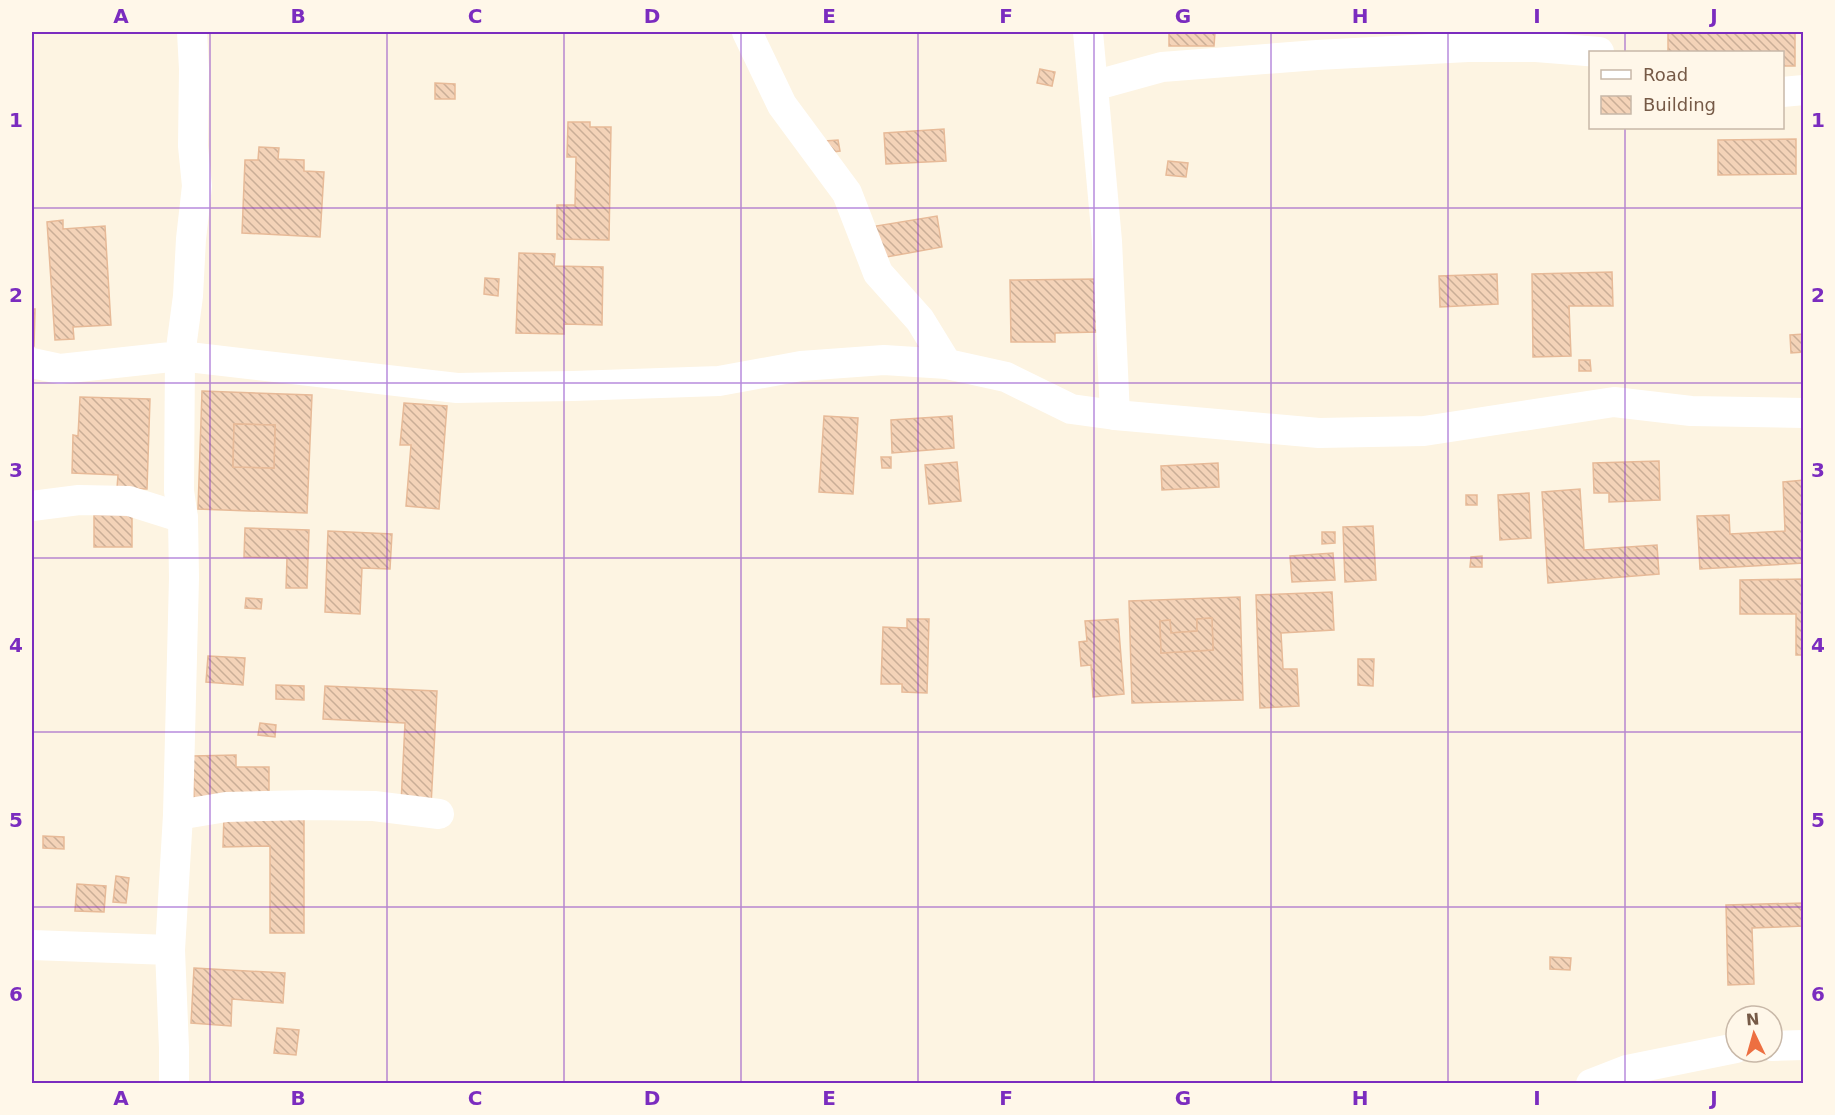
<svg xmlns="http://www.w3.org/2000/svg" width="1835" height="1115" viewBox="0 0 1835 1115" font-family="'DejaVu Sans',sans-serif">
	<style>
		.building { fill: url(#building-back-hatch); stroke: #e7ba98; stroke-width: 1.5; fill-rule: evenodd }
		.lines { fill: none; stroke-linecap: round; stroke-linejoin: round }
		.minor { stroke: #fff; stroke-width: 30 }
		.grid { fill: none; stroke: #7b2cbf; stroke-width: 1.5; stroke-opacity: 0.55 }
		.neatline { fill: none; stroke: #7b2cbf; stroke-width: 2 }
		.grid-label { font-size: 20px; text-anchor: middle; font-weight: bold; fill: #7b2cbf }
	</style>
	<defs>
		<pattern id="building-back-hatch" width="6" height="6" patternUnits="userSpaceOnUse" patternTransform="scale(1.5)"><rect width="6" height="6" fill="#f4d3b8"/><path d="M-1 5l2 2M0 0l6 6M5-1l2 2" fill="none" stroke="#caae97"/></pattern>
	</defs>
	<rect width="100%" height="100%" fill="#fdf4e2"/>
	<g class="building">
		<polygon points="1169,32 1215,32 1214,46 1169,46"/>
		<polygon points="1668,32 1795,32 1795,66 1782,66 1782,52 1668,52"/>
		<polygon points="1040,69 1055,72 1052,86 1037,83"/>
		<polygon points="435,83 455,84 455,99 435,99"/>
		<polygon points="568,122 590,122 590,127 611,127 609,240 557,239 557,205 575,205 576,157 567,157"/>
		<polygon points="944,129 946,161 886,164 884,133"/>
		<polygon points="1796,139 1796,174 1718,175 1718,140"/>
		<polygon points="838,140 840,151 826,153 825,141"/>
		<polygon points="259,147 279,148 278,159 304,160 304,171 324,172 320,237 242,233 245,160 258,160"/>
		<polygon points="1168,161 1188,163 1186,177 1166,175"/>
		<polygon points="937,216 942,247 881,258 876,226"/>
		<polygon points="63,220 63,229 105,226 111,325 73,327 74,339 55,340 47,222"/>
		<polygon points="519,253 555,254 554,266 603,267 602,325 564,324 564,334 516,333"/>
		<polygon points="1612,272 1613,306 1569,306 1571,356 1533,357 1532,274"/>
		<polygon points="1497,274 1498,304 1440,307 1439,276"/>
		<polygon points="485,278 499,279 498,296 484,294"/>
		<polygon points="1097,279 1097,332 1055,333 1055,342 1011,342 1010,280"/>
		<polygon points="32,309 35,309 34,346 32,346"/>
		<polygon points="1804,334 1804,352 1791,353 1790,335"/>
		<polygon points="1579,360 1590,360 1591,371 1579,371"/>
		<path d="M 202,391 L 312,395 L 307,513 L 198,509 ZM 234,424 L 275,425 L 274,468 L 233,467 Z"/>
		<polygon points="80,397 150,399 147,489 117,488 118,475 72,473 73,435 78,436"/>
		<polygon points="404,403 447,406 439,509 406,506 411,445 400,445"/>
		<polygon points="824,416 858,418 853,494 819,492"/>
		<polygon points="952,416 954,448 892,453 891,420"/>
		<polygon points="234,424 275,425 274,468 233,467"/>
		<polygon points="881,457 891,457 891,468 882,468"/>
		<polygon points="1659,461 1660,500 1609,502 1609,493 1594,493 1593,463"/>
		<polygon points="957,462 961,501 929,504 925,465"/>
		<polygon points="1218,463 1219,487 1162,490 1161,466"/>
		<polygon points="1804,480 1804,563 1700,569 1697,516 1729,515 1730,534 1785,531 1783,482"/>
		<polygon points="1580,489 1584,550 1657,545 1659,574 1548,583 1542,492"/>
		<polygon points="1529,493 1531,538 1500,540 1498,495"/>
		<rect x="1466" y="495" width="11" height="10"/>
		<rect x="94" y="515" width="38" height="32"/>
		<polygon points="1373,526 1376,580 1345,582 1343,527"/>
		<polygon points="245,528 309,530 307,588 286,588 287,558 244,557"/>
		<polygon points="328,531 392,534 390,569 362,568 360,614 325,612"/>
		<polygon points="1322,532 1335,532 1335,543 1322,544"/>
		<polygon points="1333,553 1335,580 1292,582 1290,556"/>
		<polygon points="1482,556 1482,567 1470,567 1471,557"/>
		<polygon points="1804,579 1804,655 1796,655 1796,614 1740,614 1740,580"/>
		<polygon points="1332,592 1334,630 1281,633 1283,669 1297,669 1299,706 1260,708 1256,595"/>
		<path d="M 1240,597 L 1243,700 L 1132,703 L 1129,601 ZM 1212,618 L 1213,650 L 1161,653 L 1160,621 L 1170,620 L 1171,633 L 1197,631 L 1197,619 Z"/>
		<polygon points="246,598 262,599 261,609 245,608"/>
		<polygon points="1212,618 1213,650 1161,653 1160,621 1170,620 1171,633 1197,631 1197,619"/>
		<polygon points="907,619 929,619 927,693 902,692 902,684 881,684 883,627 907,628"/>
		<polygon points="1118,619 1124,694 1093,697 1091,665 1081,666 1079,642 1087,641 1085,621"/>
		<polygon points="208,656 245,658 243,685 206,682"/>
		<polygon points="1358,659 1374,659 1373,686 1358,685"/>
		<polygon points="276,685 304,686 304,700 276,699"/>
		<polygon points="325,686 437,691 431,806 401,804 405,723 323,719"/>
		<polygon points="260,723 276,725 275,737 258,735"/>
		<polygon points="236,755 236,767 269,767 269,797 194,798 193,756"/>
		<polygon points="304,813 304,933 270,933 270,846 223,847 224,814"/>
		<polygon points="43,836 64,837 64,849 43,848"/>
		<polygon points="116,876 129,878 126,903 113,902"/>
		<polygon points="77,884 106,886 104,912 75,911"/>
		<polygon points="1804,903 1804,926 1752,928 1754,984 1728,985 1726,905"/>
		<polygon points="1550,957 1571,958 1570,970 1550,969"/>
		<polygon points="194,968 285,973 283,1003 232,999 231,1026 191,1023"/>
		<polygon points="277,1028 299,1030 296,1055 274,1053"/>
	</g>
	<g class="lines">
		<g class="minor">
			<polyline points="747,32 782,105 847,193 878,273 920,320 947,364"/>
			<polyline points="1088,32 1107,241 1115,415"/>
			<polyline points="1093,86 1162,67 1317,55 1468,47 1536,47 1599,52"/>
			<polyline points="1782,92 1804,90"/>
			<polyline points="32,363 60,369 180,356 188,296 191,239 197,186 193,146 194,69 192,32"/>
			<polyline points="32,506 79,500 129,501 183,518"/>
			<polyline points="178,815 226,807 312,805 374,806 439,814"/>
			<polyline points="32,945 170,950"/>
			<polyline points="1772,1046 1804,1045"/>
			<polyline points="174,1084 174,1048 170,950 178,815 184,578 183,518 179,491 180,356 457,388 573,386 719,381 801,366 884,360 947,364 1006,377 1071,409 1115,415 1319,433 1424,431 1614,402 1691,411 1804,413"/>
			<polyline points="1591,1084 1627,1070 1736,1048"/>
		</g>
	</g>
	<path class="grid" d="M 210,32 L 210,1084M 387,32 L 387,1084M 564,32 L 564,1084M 741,32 L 741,1084M 918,32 L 918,1084M 1094,32 L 1094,1084M 1271,32 L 1271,1084M 1448,32 L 1448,1084M 1625,32 L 1625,52M 1625,128 L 1625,1084M 32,208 L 1804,208M 32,383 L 1804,383M 32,558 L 1804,558M 32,732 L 1804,732M 32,907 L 1804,907"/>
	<rect width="1835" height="1115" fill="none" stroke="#fff7e9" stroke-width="66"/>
	<rect x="1589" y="51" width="195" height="78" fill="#fff7e9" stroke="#c8b8a8" stroke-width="1.5"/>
	<rect x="1601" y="70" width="30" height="9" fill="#ffffff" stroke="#c8b8a8" stroke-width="1.5"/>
	<text x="1643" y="81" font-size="18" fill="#765a47">Road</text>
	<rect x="1601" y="96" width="30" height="18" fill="url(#building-back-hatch)" stroke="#c8b8a8" stroke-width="1.5"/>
	<text x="1643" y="111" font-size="18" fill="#765a47">Building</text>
	<g transform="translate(1754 1034) rotate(355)"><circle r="28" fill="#fff7e9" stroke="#c8b8a8" stroke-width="1.5"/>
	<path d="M0-4.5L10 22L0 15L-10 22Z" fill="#ed6f41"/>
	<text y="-9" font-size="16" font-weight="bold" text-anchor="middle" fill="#765a47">N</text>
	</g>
	<rect x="33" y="33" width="1769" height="1049" class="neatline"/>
	<g class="grid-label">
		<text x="121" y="23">A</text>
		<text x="298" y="23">B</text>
		<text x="475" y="23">C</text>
		<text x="652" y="23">D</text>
		<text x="829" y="23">E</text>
		<text x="1006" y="23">F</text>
		<text x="1183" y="23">G</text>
		<text x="1360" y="23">H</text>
		<text x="1537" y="23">I</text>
		<text x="1714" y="23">J</text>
		<text x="16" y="127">1</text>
		<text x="1818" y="127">1</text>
		<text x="16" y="302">2</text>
		<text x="1818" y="302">2</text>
		<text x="16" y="477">3</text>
		<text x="1818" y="477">3</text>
		<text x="16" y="652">4</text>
		<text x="1818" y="652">4</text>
		<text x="16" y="827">5</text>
		<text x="1818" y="827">5</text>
		<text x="16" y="1001">6</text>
		<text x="1818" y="1001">6</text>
		<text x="121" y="1105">A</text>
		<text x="298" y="1105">B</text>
		<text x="475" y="1105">C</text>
		<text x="652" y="1105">D</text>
		<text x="829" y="1105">E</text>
		<text x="1006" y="1105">F</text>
		<text x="1183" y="1105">G</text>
		<text x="1360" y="1105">H</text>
		<text x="1537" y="1105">I</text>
		<text x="1714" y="1105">J</text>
	</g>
</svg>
